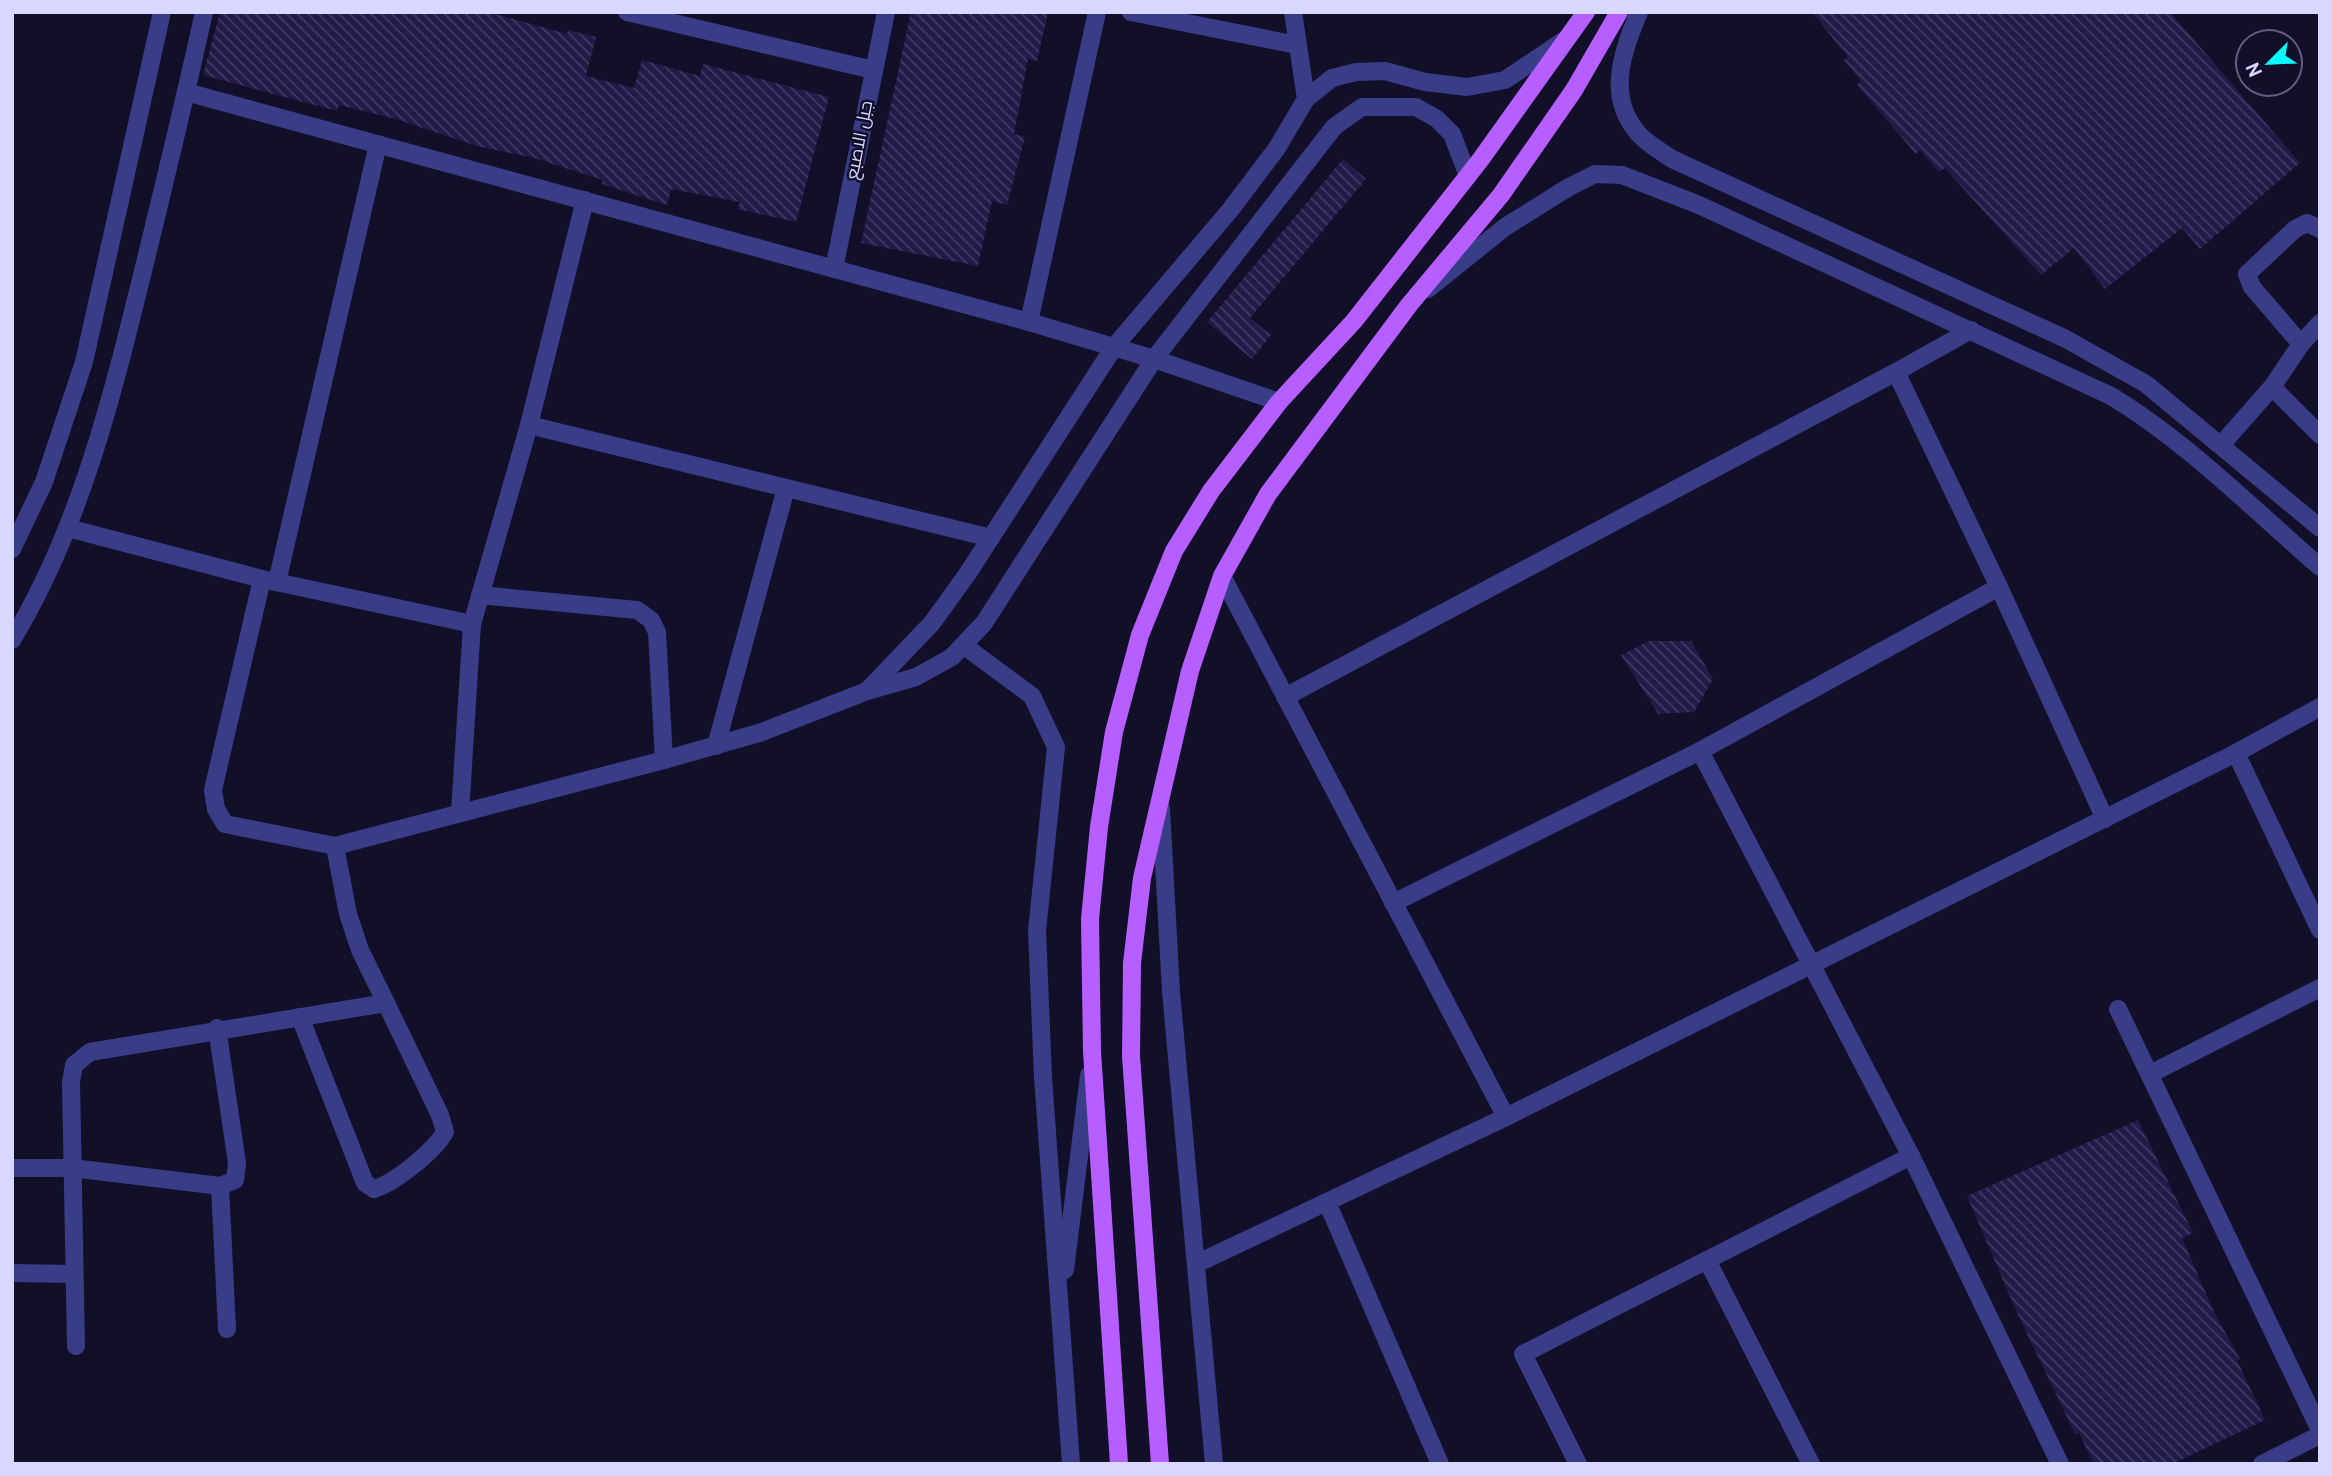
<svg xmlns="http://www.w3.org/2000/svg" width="2332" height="1476" viewBox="0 0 2332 1476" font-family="Overpass,Cairo,sans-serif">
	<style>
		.building { fill: url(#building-back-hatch) }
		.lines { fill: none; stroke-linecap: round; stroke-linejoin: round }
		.minor { stroke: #393d88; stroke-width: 18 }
		.major { stroke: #b65eff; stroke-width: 18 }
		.labels { text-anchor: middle; stroke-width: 5; stroke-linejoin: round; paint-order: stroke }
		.street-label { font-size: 18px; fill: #d8d7ff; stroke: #120f29 }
	</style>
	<defs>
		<pattern id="building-back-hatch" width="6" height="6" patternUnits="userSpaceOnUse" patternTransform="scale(1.75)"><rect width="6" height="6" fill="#211b4a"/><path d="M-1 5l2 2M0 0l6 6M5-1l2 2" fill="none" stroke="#403b65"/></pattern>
	</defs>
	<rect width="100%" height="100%" fill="#120f29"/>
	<g class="building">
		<polygon points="220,12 488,12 567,34 568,30 596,37 586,76 634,88 642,60 700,76 703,64 829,97 796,222 738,209 740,202 671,189 667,205 602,184 603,180 534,158 477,146 396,119 339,105 337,111 203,75"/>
		<polygon points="911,12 1048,12 1037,61 1028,59 1014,134 1025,137 1007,205 992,201 978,266 861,243"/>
		<polygon points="1812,12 2170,12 2300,163 2200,249 2182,228 2105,289 2074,248 2041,275 1945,168 1939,172 1920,150 1916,154 1857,85 1861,81 1844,60 1848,57"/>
		<polygon points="1343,159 1366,179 1250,318 1271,335 1252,359 1207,322"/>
		<polygon points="1649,641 1691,641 1713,679 1694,712 1658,714 1621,655"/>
		<polygon points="2138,1120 2193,1233 2182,1238 2214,1312 2240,1359 2237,1360 2265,1420 2172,1464 2094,1464 2079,1433 2075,1434 2018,1315 1967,1196"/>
	</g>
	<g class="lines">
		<g class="minor">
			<polyline points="627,12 873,70"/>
			<polyline points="1131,12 1297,45"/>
			<polyline points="1293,12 1306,99"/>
			<path d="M 1639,12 C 1623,51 1606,95 1637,132 C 1645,143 1661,151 1672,159 L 2066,339 L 2146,384 L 2320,528"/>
			<polyline points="186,92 1029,322 1154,359 1279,402"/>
			<polyline points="834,269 886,12"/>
			<path d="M 1428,289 L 1505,227 L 1569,187 L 1595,174 L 1622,175 L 1699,205 L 2111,396 C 2187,442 2252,508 2320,567"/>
			<polyline points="1029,322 1097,12"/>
			<polyline points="2301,344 2252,287 2247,274 2295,229 2307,223 2320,229"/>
			<polyline points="1896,372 1971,330"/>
			<polyline points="2272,387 2301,344 2320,323"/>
			<polyline points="529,425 991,538"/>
			<polyline points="2221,445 2272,387 2320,435"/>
			<polyline points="68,528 262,579 472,624"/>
			<polyline points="12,549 44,482 84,362 162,12"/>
			<polyline points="1222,576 1506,1117"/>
			<polyline points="262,579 213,790 216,809 225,824 335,846 664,760 759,733 867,691 916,677 952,657 984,623 1154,359 1334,127 1362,107 1416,107 1437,119 1452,134 1468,176"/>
			<polyline points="277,582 378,144"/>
			<polyline points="480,595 637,610 651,620 657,632 664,760"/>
			<path d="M 12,640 C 80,528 112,397 143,271 C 164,185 185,99 204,12"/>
			<polyline points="963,645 1032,696 1056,747 1037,931 1043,1077 1071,1464"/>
			<polyline points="867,691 932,623 968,573 1114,347 1231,209 1277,148 1306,99 1332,78 1356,72 1385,71 1425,82 1467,87 1505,80 1566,39"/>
			<polyline points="1285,697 1896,372 1999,587 2105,819"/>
			<polyline points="716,746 786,488"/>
			<polyline points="1700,751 1911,1156 2060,1464"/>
			<polyline points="2236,753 2320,930"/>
			<polyline points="1161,808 1171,992 1214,1464"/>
			<polyline points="460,813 472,624 529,425 585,200"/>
			<polyline points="1393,903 1700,751 1999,587"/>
			<polyline points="2118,1009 2320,1430"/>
			<path d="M 300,1017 L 365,1183 L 374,1189 C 395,1183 434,1151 445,1132 L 440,1115 L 386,1003"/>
			<polyline points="2150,1074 2320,988"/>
			<polyline points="12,1168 72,1168 220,1186 235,1180 237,1163 217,1028"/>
			<polyline points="220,1186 227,1329"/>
			<polyline points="1327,1202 1440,1464"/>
			<polyline points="1707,1260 1811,1464"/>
			<polyline points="1196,1264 1506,1117 2236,753 2320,707"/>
			<polyline points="1065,1270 1089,1075"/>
			<polyline points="12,1273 74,1274"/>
			<polyline points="76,1346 71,1082 74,1065 90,1052 386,1003 360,950 348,914 335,846"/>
			<polyline points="1578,1464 1523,1354 1911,1156"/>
			<polyline points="2262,1464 2320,1435"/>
		</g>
		<g class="major">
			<polyline points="1119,1464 1092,1051 1090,919 1099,827 1114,732 1140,635 1174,551 1211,491 1279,402 1354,321 1481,159 1586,12"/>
			<polyline points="1160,1464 1131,1056 1132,963 1142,878 1190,671 1222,576 1268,494 1409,305 1501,195 1574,90 1619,12"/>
		</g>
	</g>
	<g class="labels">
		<g class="street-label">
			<text transform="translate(859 140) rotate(-79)" y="6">جبل الاصبع</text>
		</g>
	</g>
	<rect width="2332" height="1476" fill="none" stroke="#d8d7ff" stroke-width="28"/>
	<g transform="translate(2269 63) rotate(246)"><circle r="33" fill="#120f29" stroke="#615f7f" stroke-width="2"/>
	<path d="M0-5L12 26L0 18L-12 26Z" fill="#03faff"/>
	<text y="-10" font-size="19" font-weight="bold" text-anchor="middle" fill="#d8d7ff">N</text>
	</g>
</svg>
